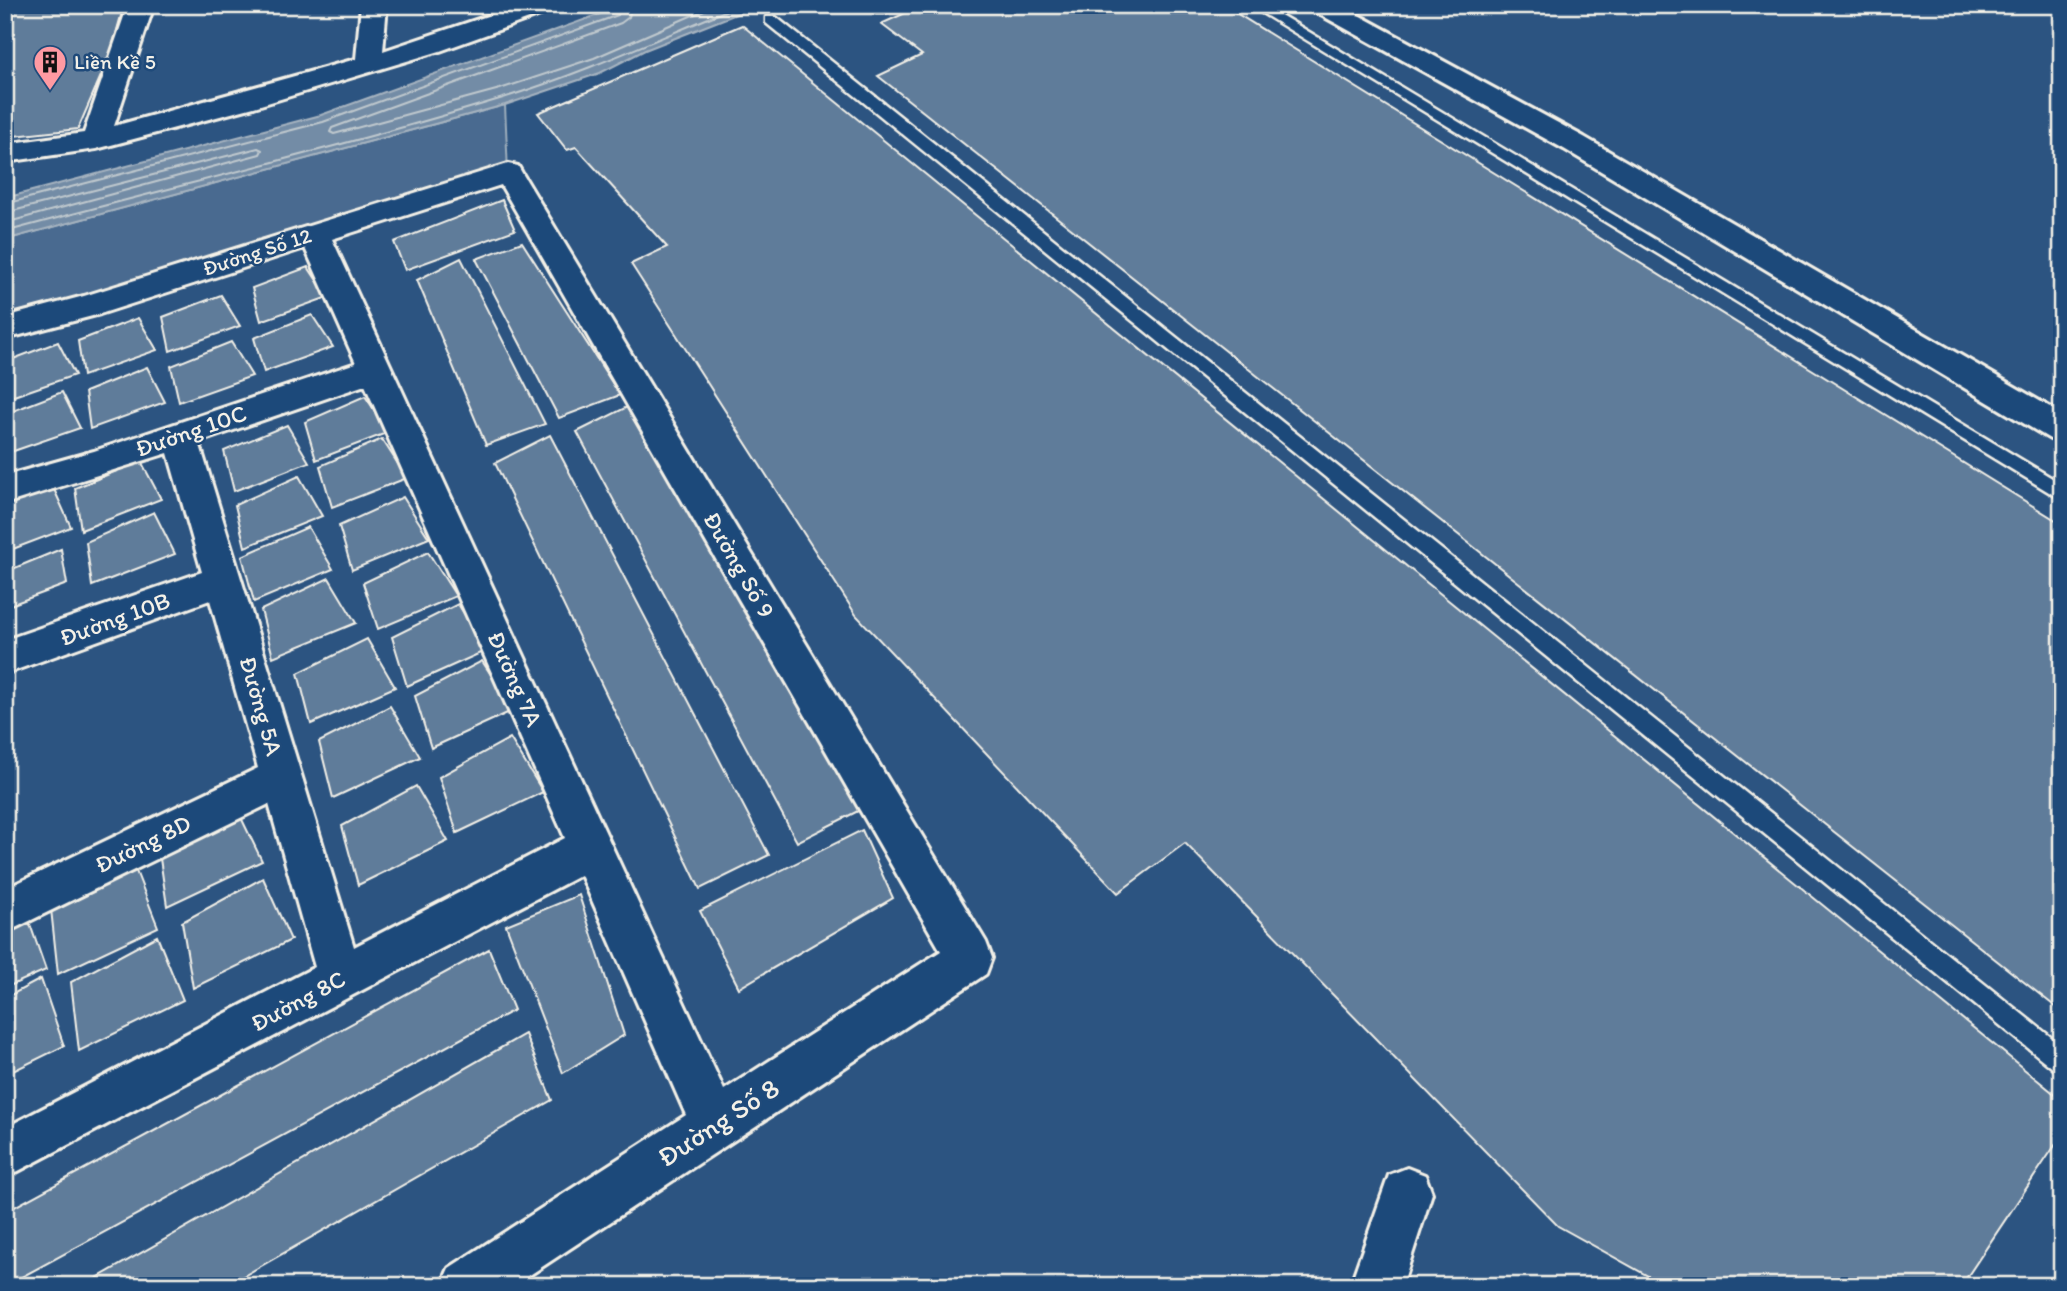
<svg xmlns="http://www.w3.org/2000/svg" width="2067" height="1291" viewBox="0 0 2067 1291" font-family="Itim,sans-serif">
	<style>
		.green { fill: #496b90; stroke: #9eaebc; stroke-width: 2 }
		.water { fill: #738ca6; stroke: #a7b4c0; stroke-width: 2 }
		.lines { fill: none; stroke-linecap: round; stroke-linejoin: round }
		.shore { stroke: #c0c9ce; stroke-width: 2 }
		.building { fill: #5e7b9a; stroke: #f4f1e8; stroke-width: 2 }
		.service-casing { stroke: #f4f1e8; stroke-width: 5 }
		.minor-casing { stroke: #f4f1e8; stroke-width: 6 }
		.service { fill: #1f4a7a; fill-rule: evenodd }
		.minor { fill: #1f4a7a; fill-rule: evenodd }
		.labels { text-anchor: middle; stroke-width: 5; stroke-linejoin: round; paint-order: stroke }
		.far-poi-label { font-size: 21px; fill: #f4f1e8; stroke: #1f4a7a; text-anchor: start }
		.far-street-label { font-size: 21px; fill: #f4f1e8; stroke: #1f4a7a }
		.street-label { font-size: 24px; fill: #f4f1e8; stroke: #1f4a7a }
		.near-street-label { font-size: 28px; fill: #f4f1e8; stroke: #1f4a7a }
	</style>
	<rect width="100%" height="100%" fill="#2c5481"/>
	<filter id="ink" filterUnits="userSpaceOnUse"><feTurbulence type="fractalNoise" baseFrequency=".0143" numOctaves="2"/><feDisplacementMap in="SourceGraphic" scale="14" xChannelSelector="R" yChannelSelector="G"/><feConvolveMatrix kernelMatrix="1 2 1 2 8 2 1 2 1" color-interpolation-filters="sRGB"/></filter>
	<g filter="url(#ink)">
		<polygon class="green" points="505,105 508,173 5,328 5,240"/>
		<polygon class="water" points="625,5 759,5 645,50 600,73 505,105 5,240 5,198 321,115"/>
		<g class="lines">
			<g class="shore">
				<polyline points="632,5 629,17 621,23 332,128 330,132 334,134 500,89 594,58 716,5"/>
				<polyline points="5,204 323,122 618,15 623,5"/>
				<polyline points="5,213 258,148 262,150 260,154 5,223"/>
				<path d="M 5,232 C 171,187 339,148 503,98 C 584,73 661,37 740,5"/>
			</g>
		</g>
		<g class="building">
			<polygon points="5,5 124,5 110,55 78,129 5,137"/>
			<polygon points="923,5 1223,5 2062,524 2062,1012 878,76 922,55 881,24"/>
			<polygon points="742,25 2062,1100 2062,1135 1961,1286 1666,1286 1558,1226 1185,843 1118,893 856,615 631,264 667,247 576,147 567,150 538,113"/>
			<polygon points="502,200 515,230 405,270 394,242"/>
			<polygon points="522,242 620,395 559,418 476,259"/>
			<polygon points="461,258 545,424 486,445 417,280"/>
			<polygon points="308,267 328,297 261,321 252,288"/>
			<polygon points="221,295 240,326 170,351 163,317"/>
			<polygon points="312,315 333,347 264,372 254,338"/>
			<polygon points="138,318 157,350 83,376 78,341"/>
			<polygon points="58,342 75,375 5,399 5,362"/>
			<polygon points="231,342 252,376 179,402 171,366"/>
			<polygon points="147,367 165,402 90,429 85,392"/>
			<polygon points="62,392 80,428 5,454 5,414"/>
			<polygon points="365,396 389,432 316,460 305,422"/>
			<polygon points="629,406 862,809 797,842 577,432"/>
			<polygon points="287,425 309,462 234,491 224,451"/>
			<polygon points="550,435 769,855 700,889 495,463"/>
			<polygon points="382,439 407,478 332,507 320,466"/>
			<polygon points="141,461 161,499 81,530 75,488"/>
			<polygon points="299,476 322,516 245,547 235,505"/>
			<polygon points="53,487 71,527 5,552 5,506"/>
			<polygon points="403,497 429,538 352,570 339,526"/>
			<polygon points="154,512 175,554 92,586 86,542"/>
			<polygon points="308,527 333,569 254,602 242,556"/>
			<polygon points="61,549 67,584 5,607 5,572"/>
			<polygon points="428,552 456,596 378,629 363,583"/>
			<polygon points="329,578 356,623 273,657 261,610"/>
			<polygon points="458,604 487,650 407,686 392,637"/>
			<polygon points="367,639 395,687 311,724 298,673"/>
			<polygon points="482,661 514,710 431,748 415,696"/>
			<polygon points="390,706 420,757 333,798 319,742"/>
			<polygon points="510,738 543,792 457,833 439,777"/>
			<polygon points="416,786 448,841 358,885 342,826"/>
			<polygon points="235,805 262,861 167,906 158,845"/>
			<polygon points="862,830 893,898 739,988 700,911"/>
			<polygon points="134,866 158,927 58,974 51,909"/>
			<polygon points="263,878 291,940 193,988 182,922"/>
			<polygon points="579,895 624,1035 563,1073 506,925"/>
			<polygon points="24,907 46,970 5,988 5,916"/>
			<polygon points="157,936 183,1000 79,1051 71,982"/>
			<polygon points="489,949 514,1010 5,1286 5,1212"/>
			<polygon points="41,979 64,1046 5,1075 5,998"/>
			<polygon points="525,1034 552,1100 226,1286 83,1286"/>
		</g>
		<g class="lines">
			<defs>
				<g id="service">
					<polygon points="880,5 898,5 884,13 876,13 874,10"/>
					<polygon points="1249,5 1264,5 2062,484 2062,500"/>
					<polygon points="766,17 776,17 2062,1046 2062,1073 2054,1069 766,23"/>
				</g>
				<g id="minor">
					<polygon points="128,5 154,5 114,126 356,59 361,5 387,5 383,51 520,5 557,5 554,10 440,51 254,107 96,149 5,162 5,144 84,133"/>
					<polygon points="1309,5 1340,5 1584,137 2062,414 2062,443 2050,439 1564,149 1312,10"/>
					<path d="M 508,164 L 518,166 L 522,173 L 986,942 L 992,958 L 986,974 L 513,1286 L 441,1286 L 449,1268 L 686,1115 L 581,875 L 5,1178 L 5,1128 L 315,967 L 269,804 L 5,933 L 5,889 L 258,768 L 210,600 L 5,674 L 5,640 L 202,572 L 168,453 L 5,504 L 5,476 L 94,451 L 356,363 L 305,248 L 100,314 L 5,339 L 5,317 L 84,296 ZM 501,185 L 941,951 L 724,1090 L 332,239 ZM 365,385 L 565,838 L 354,947 L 199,442 Z"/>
					<polygon points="1407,1168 1425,1175 1432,1193 1402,1286 1350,1286 1389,1175"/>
				</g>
			</defs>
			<use href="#service" class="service-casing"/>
			<use href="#minor" class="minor-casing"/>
			<use href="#service" class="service"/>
			<use href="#minor" class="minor"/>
		</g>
	</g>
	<defs>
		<symbol id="building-pin" viewBox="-11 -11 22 30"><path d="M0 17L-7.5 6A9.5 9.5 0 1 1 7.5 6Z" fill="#ff9aa2" stroke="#1f4a7a"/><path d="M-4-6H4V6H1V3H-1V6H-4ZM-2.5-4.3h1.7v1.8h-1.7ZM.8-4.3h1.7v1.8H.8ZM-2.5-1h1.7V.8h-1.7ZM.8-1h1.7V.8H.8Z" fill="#111"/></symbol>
	</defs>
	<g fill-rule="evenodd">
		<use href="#building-pin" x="31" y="43" width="38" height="52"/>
	</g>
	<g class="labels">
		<g class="far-poi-label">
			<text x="74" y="69">Liền Kề 5</text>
		</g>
		<g class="far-street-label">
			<text transform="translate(257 252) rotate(-18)" y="7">Đường Số 12</text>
		</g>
		<g class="street-label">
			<text transform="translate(191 431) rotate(-19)" y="8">Đường 10C</text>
			<text transform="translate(739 565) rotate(60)" y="8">Đường Số 9</text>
			<text transform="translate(115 619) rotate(-20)" y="8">Đường 10B</text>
			<text transform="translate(515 679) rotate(66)" y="8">Đường 7A</text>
			<text transform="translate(261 706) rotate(74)" y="8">Đường 5A</text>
			<text transform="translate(143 844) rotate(-26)" y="8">Đường 8D</text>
			<text transform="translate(298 1001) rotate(-28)" y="8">Đường 8C</text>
		</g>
		<g class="near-street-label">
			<text transform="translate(718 1122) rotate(-33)" y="10">Đường Số 8</text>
		</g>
	</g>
	<rect width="2067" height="1291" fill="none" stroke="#1f4a7a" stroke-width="28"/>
	<rect x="14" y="14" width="2039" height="1263" fill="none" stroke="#f4f1e8" stroke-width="2.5" filter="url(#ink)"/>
</svg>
